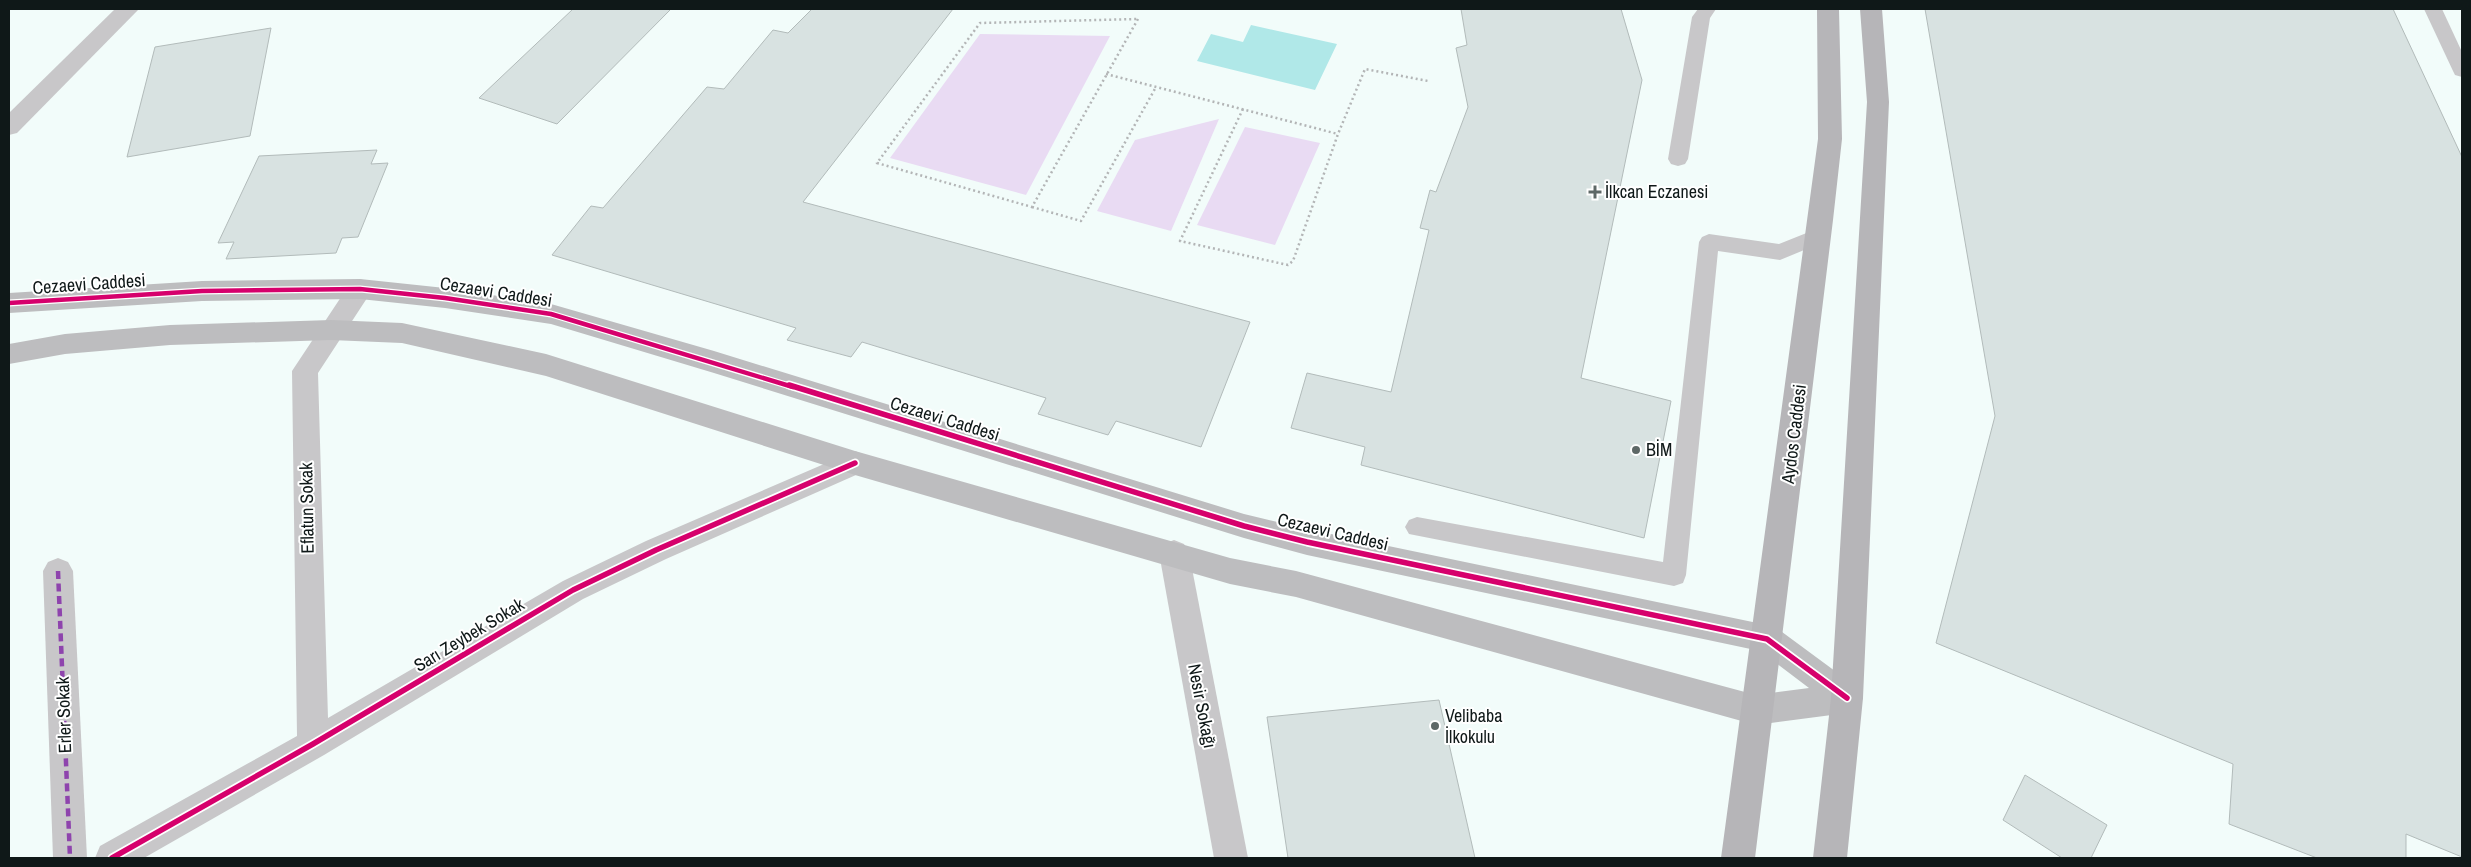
<svg xmlns="http://www.w3.org/2000/svg" width="2471" height="867" viewBox="0 0 2471 867" font-family="'Archivo Narrow',sans-serif">
	<style>
		.green { fill: #e9dbf3 }
		.water { fill: #b0e8e8 }
		.building { fill: #d8e2e1; stroke: #b2bbba }
		.lines { fill: none; stroke-linecap: round; stroke-linejoin: round }
		.path { stroke: #b3b5b6; stroke-width: 2.5; stroke-dasharray: 2 3; stroke-linecap: butt }
		.lane { fill: #c8c7c9; fill-rule: evenodd }
		.street { fill: #c8c7c9; fill-rule: evenodd }
		.secondary { fill: #bdbdbf; fill-rule: evenodd }
		.primary { fill: #b6b5b8; fill-rule: evenodd }
		.quiet { stroke: #8e44ad; stroke-width: 4.5; stroke-dasharray: 8 4.5; stroke-linecap: butt }
		.cycleway-far1-casing { stroke: #fff; stroke-width: 7 }
		.cycleway-casing { stroke: #fff; stroke-width: 9 }
		.cycleway-far1 { stroke: #d6006c; stroke-width: 4.5 }
		.cycleway { stroke: #d6006c; stroke-width: 5.5 }
		.poi-dot { fill: #5e6867; stroke: #fff; stroke-width: 2 }
		.labels { text-anchor: middle; stroke-width: 4; stroke-linejoin: round; paint-order: stroke }
		.poi-label { font-size: 18px; fill: #0f1818; stroke: #fff; text-anchor: start }
		.street-label { font-size: 18px; fill: #0f1818; stroke: #fff }
	</style>
	<rect width="100%" height="100%" fill="#f2fcfa"/>
	<g class="green">
		<polygon points="980,34 1110,36 1026,195 890,158"/>
		<polygon points="1219,119 1171,231 1097,211 1135,140"/>
		<polygon points="1245,127 1320,143 1275,245 1197,225"/>
	</g>
	<polygon class="water" points="1251,25 1337,44 1315,90 1197,61 1211,34 1243,42"/>
	<g class="building">
		<polygon points="573,9 671,9 557,124 479,98"/>
		<polygon points="812,9 953,9 803,202 1250,322 1201,447 1116,421 1108,435 1038,414 1046,398 862,342 851,357 787,340 796,328 552,255 591,206 603,208 707,87 724,89 773,30 788,33"/>
		<polygon points="1461,9 1621,9 1642,80 1581,378 1671,401 1644,538 1361,465 1365,447 1291,428 1307,373 1391,392 1429,230 1420,228 1430,190 1436,192 1468,107 1456,48 1467,45"/>
		<polygon points="1925,9 2393,9 2462,157 2462,857 2406,834 2406,858 2317,858 2229,824 2233,764 1936,643 1995,416"/>
		<polygon points="271,28 250,136 127,157 155,47"/>
		<polygon points="377,150 371,164 388,163 358,237 342,238 336,253 226,259 234,242 218,243 259,156"/>
		<polygon points="1439,700 1475,858 1288,858 1267,717"/>
		<polygon points="2025,775 2107,825 2091,858 2062,858 2003,820"/>
	</g>
	<g class="lines">
		<g class="path">
			<polygon points="1138,19 1032,207 877,163 980,23"/>
			<polyline points="1106,74 1338,134"/>
			<polyline points="1243,109 1180,241 1288,265 1293,261 1338,134 1365,69 1428,81"/>
			<polyline points="1032,207 1081,221 1156,87"/>
		</g>
		<g class="lane">
			<polygon points="1698,9 1716,9 1710,18 1688,159 1685,164 1678,166 1671,164 1668,159 1692,17"/>
			<polygon points="2424,9 2442,9 2462,52 2462,77 2455,75 2453,71"/>
			<polygon points="1819,228 1826,231 1829,236 1826,241 1780,260 1718,251 1686,575 1683,583 1674,586 1409,534 1405,527 1409,520 1417,517 1663,562 1699,242 1702,237 1709,234 1779,244"/>
		</g>
		<g class="street">
			<polygon points="115,9 139,9 17,133 9,135 9,113"/>
			<polygon points="360,279 369,282 373,289 318,373 328,718 563,581 646,541 845,455 855,451 865,455 869,463 865,471 666,559 583,599 324,755 144,858 95,858 100,846 297,736 292,371 351,282"/>
			<polygon points="1174,540 1184,544 1189,553 1248,858 1214,858 1159,553 1164,544"/>
			<polygon points="58,558 68,562 73,571 87,858 53,858 43,571 48,562"/>
		</g>
		<polygon class="secondary" points="360,279 445,288 551,304 714,351 1244,514 1307,529 1767,625 1778,629 1858,688 1863,698 1858,708 1847,713 1756,725 1296,597 1230,584 855,475 546,376 402,343 331,340 170,345 65,354 9,364 9,344 65,334 170,325 331,320 402,323 546,354 855,451 1230,558 1296,571 1756,695 1809,688 1760,651 1307,555 1244,538 714,373 551,324 445,308 360,299 202,301 9,313 9,293 202,281"/>
		<g class="primary">
			<polygon points="1817,9 1839,9 1842,139 1833,220 1755,858 1721,858 1818,139"/>
			<polygon points="1860,9 1882,9 1889,102 1863,698 1847,858 1813,858 1831,698 1867,102"/>
		</g>
		<polyline class="quiet" points="58,571 70,858"/>
		<defs>
			<polyline id="cycleway-far1" points="9,303 202,291 360,289 445,298 551,314 793,387"/>
			<g id="cycleway">
				<polyline points="789,385 1244,526 1307,542 1767,639 1847,698"/>
				<polyline points="112,858 313,744 573,590 656,550 855,463"/>
			</g>
		</defs>
		<use href="#cycleway-far1" class="cycleway-far1-casing"/>
		<use href="#cycleway" class="cycleway-casing"/>
		<use href="#cycleway-far1" class="cycleway-far1"/>
		<use href="#cycleway" class="cycleway"/>
	</g>
	<g class="poi-dot">
		<path d="M1592.5 184.5h5v5h5v5h-5v5h-5v-5h-5v-5h5z"/>
		<circle cx="1636" cy="450" r="5"/>
		<circle cx="1435" cy="726" r="5"/>
	</g>
	<g class="labels">
		<g class="poi-label">
			<text x="1605" y="198">İlkcan Eczanesi</text>
			<text x="1646" y="456">BİM</text>
			<text x="1445" y="722">Velibaba<tspan x="1445" dy="21">İlkokulu</tspan></text>
		</g>
		<g class="street-label">
			<text transform="translate(89 284) rotate(-4)" y="6">Cezaevi Caddesi</text>
			<text transform="translate(496 292) rotate(9)" y="6">Cezaevi Caddesi</text>
			<text transform="translate(945 419) rotate(17)" y="6">Cezaevi Caddesi</text>
			<text transform="translate(1794 434) rotate(-83)" y="6">Aydos Caddesi</text>
			<text transform="translate(307 508) rotate(-91)" y="6">Eflatun Sokak</text>
			<text transform="translate(1333 532) rotate(13)" y="6">Cezaevi Caddesi</text>
			<text transform="translate(469 635) rotate(-31)" y="6">Sarı Zeybek Sokak</text>
			<text transform="translate(1202 706) rotate(79)" y="6">Nesir Sokağı</text>
			<text transform="translate(64 715) rotate(-92)" y="6">Erler Sokak</text>
		</g>
	</g>
	<rect width="2471" height="867" fill="none" stroke="#0f1818" stroke-width="20"/>
</svg>
